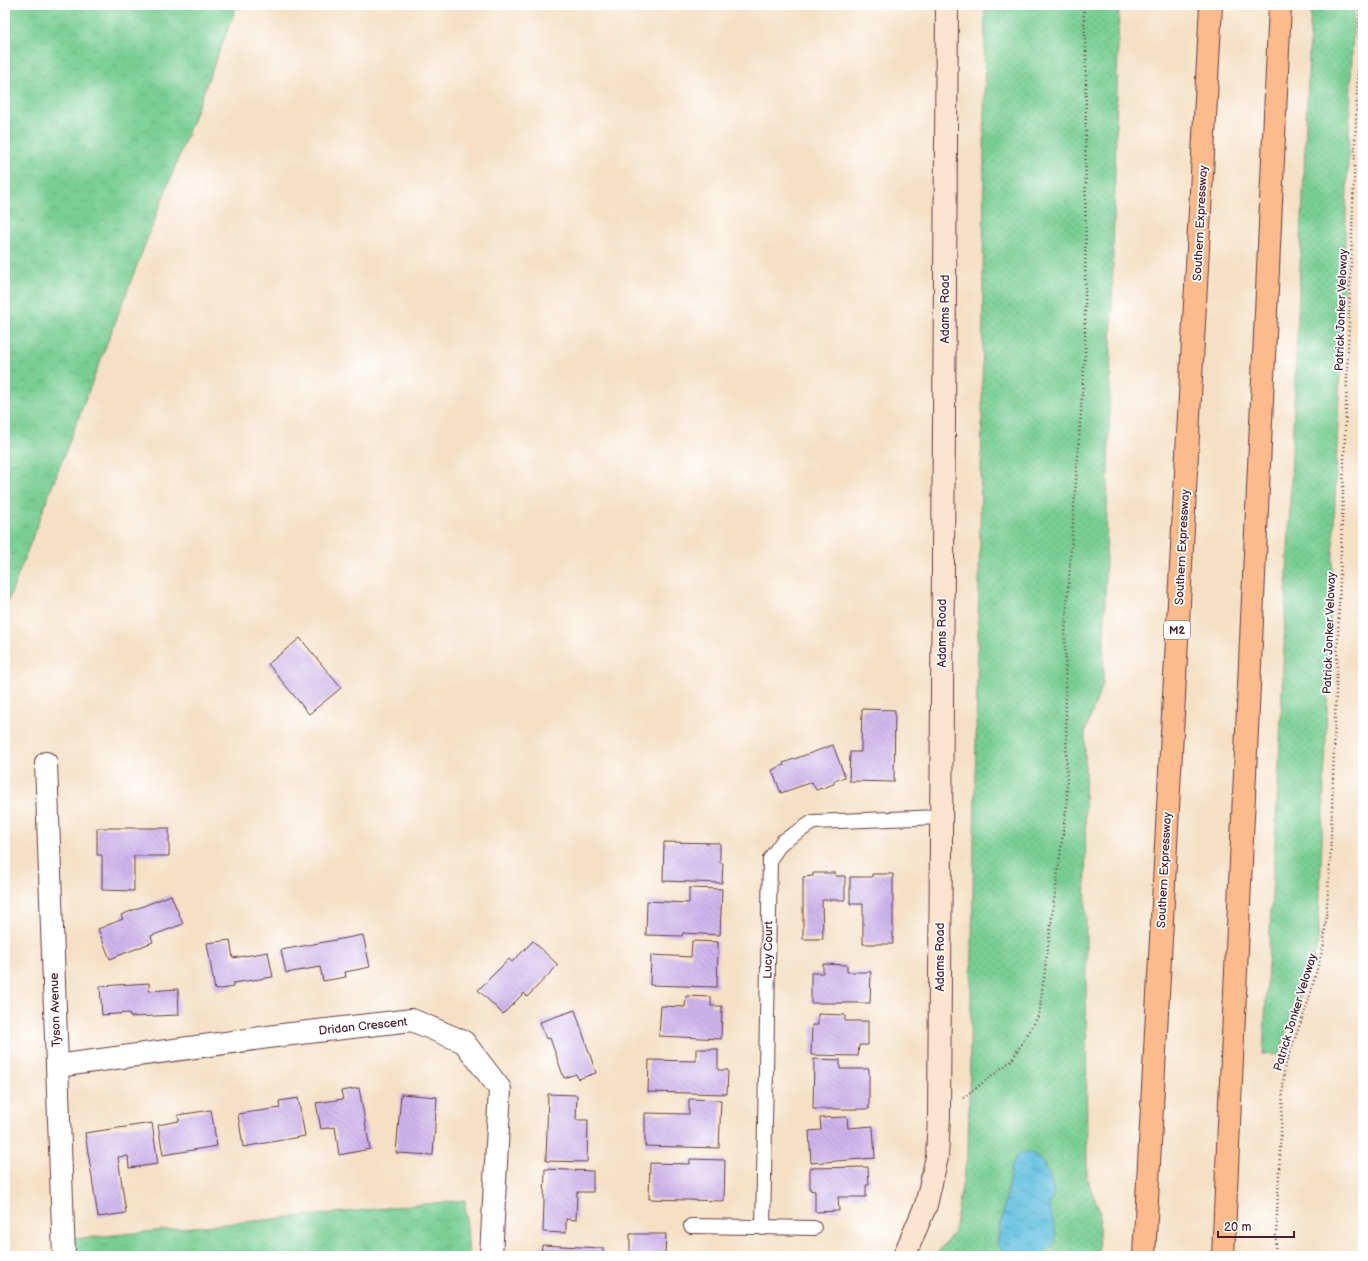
<svg xmlns="http://www.w3.org/2000/svg" width="1368" height="1261" viewBox="0 0 1368 1261" font-family="'Balsamiq Sans',sans-serif">
	<style>
		.grass { fill: url(#grass-dots); stroke: #61765f }
		.park { fill: url(#park-crowns); stroke: #61765f }
		.water { fill: url(#water-ripples); stroke: #566f85 }
		.building { fill: url(#building-back-hatch) }
		.lines { fill: none; stroke-linecap: round; stroke-linejoin: round }
		.lane-casing { stroke: #643c42; stroke-width: 16 }
		.street-casing { stroke: #643c42; stroke-width: 24 }
		.secondary-casing { stroke: #643c42; stroke-width: 24 }
		.highway-casing { stroke: #643c42; stroke-width: 24 }
		.path { stroke: #643c42; stroke-width: 2.5; stroke-dasharray: 1 3; stroke-linecap: butt }
		.lane { stroke: #fff; stroke-width: 14 }
		.street { stroke: #fff; stroke-width: 22 }
		.secondary { stroke: #fde4d1; stroke-width: 22 }
		.highway { stroke: #fbbb8c; stroke-width: 22 }
		.labels { text-anchor: middle; stroke-width: 3.5; stroke-linejoin: round; paint-order: stroke }
		.shield { fill: #fff; stroke: #80626b; stroke-width: 1 }
		.shield-label { font-size: 11px; font-weight: bold; fill: #4a1f2b }
		.street-label { font-size: 12px; fill: #4a1f2b; stroke: #fff }
	</style>
	<defs>
		<pattern id="grass-dots" width="8" height="8" patternUnits="userSpaceOnUse"><rect width="8" height="8" fill="#78ce93"/><path d="M2 2h.1M6 6h.1" fill="none" stroke="#69b07f" stroke-width="1.8" stroke-linecap="round"/></pattern>
		<pattern id="park-crowns" width="20" height="18" patternUnits="userSpaceOnUse"><rect width="20" height="18" fill="#78ce93"/><path d="M2 6a3 3 0 1 1 6 0M12 15a3 3 0 1 1 6 0" fill="none" stroke="#69b07f"/></pattern>
		<pattern id="water-ripples" width="26" height="14" patternUnits="userSpaceOnUse"><rect width="26" height="14" fill="#61bfdf"/><path d="M2 4q2-2 4 0t4 0M15 11q2-2 4 0t4 0" fill="none" stroke="#529bb5"/></pattern>
		<pattern id="building-back-hatch" width="6" height="6" patternUnits="userSpaceOnUse"><rect width="6" height="6" fill="#cdb4eb"/><path d="M-1 5l2 2M0 0l6 6M5-1l2 2" fill="none" stroke="#b29aca"/></pattern>
	</defs>
	<rect width="100%" height="100%" fill="#fff"/>
	<filter id="ink" filterUnits="userSpaceOnUse"><feTurbulence type="fractalNoise" baseFrequency=".025" numOctaves="2"/><feDisplacementMap in="SourceGraphic" scale="8" xChannelSelector="R" yChannelSelector="G"/><feConvolveMatrix kernelMatrix="1 2 1 2 8 2 1 2 1" color-interpolation-filters="sRGB"/></filter>
	<filter id="wash" filterUnits="userSpaceOnUse"><feTurbulence type="fractalNoise" baseFrequency=".012" numOctaves="4" result="noise"/><feDisplacementMap in="SourceGraphic" scale="16" xChannelSelector="R" yChannelSelector="G"/><feGaussianBlur stdDeviation="0.9" result="paint"/><feColorMatrix in="noise" values="0 0 0 0 0 0 0 0 0 0 0 0 0 0 0 0 0 1.4 0 .05"/><feComposite in="paint" operator="in"/></filter>
	<g filter="url(#wash)">
		<rect width="100%" height="100%" fill="#f5e0c5"/>
		<g class="grass">
			<polygon points="985,5 1119,5 1103,683 1085,732 1087,1179 1100,1211 1098,1256 935,1256 954,1232 968,1152 982,423"/>
			<polygon points="1311,5 1354,5 1318,943 1279,1055 1263,1054 1278,787"/>
		</g>
		<g class="park">
			<polygon points="5,5 237,5 5,609"/>
			<polygon points="465,1200 469,1256 66,1256 64,1240"/>
		</g>
		<path class="water" d="M 1029,1152 C 1046,1159 1051,1178 1054,1195 C 1045,1206 1053,1217 1055,1229 C 1056,1234 1055,1238 1055,1243 L 1041,1256 C 1025,1256 1008,1258 997,1245 L 1012,1164 L 1019,1153 Z"/>
		<g id="blocks">
			<g class="building">
				<polygon points="300,638 341,688 309,714 268,664"/>
				<polygon points="862,709 895,710 894,782 849,781 850,752 861,752"/>
				<polygon points="833,745 845,777 834,781 834,784 816,790 812,782 781,793 772,770 784,765 783,763"/>
				<polygon points="97,828 169,828 169,856 134,856 134,891 102,890 102,855 97,855"/>
				<polygon points="664,842 720,843 720,863 723,863 722,883 663,881"/>
				<polygon points="813,873 835,873 835,876 845,876 845,900 822,900 823,939 803,939 803,877 813,876"/>
				<polygon points="872,874 893,874 893,944 863,944 863,904 850,904 850,877 872,877"/>
				<polygon points="689,888 722,889 720,935 683,933 682,936 646,935 647,901 689,903"/>
				<polygon points="171,895 183,924 151,936 153,942 110,959 98,929 123,919 121,915"/>
				<polygon points="363,935 370,967 345,972 346,977 323,981 320,967 286,973 281,950"/>
				<polygon points="230,940 233,958 268,952 273,977 233,983 233,987 215,990 207,943"/>
				<polygon points="533,941 558,965 527,997 524,993 503,1014 478,990 509,959 512,962"/>
				<polygon points="692,941 718,942 717,987 650,985 651,955 691,957"/>
				<polygon points="823,964 847,965 847,972 871,972 870,1003 811,1003 811,973 823,973"/>
				<polygon points="149,983 149,991 178,989 179,1015 130,1017 129,1013 102,1015 100,986"/>
				<polygon points="686,996 711,997 711,1006 722,1006 721,1039 659,1036 661,1006 685,1007"/>
				<polygon points="575,1010 596,1073 578,1079 576,1074 564,1078 550,1038 546,1039 540,1022"/>
				<polygon points="818,1014 845,1015 845,1021 868,1021 868,1045 859,1045 858,1056 811,1055 812,1025 818,1025"/>
				<polygon points="696,1049 718,1049 718,1070 728,1070 727,1094 648,1092 649,1060 696,1061"/>
				<polygon points="814,1059 840,1060 840,1069 869,1069 869,1109 813,1109"/>
				<polygon points="359,1088 370,1149 339,1155 335,1127 321,1129 316,1103 343,1099 341,1091"/>
				<polygon points="401,1094 437,1097 433,1155 396,1153"/>
				<polygon points="548,1094 577,1095 576,1120 588,1120 587,1162 546,1161"/>
				<polygon points="298,1098 305,1136 243,1147 238,1114 280,1108 279,1101"/>
				<polygon points="689,1099 721,1100 719,1148 645,1146 645,1113 689,1114"/>
				<polygon points="211,1110 217,1146 163,1155 158,1125 179,1121 178,1115"/>
				<polygon points="847,1117 848,1128 873,1126 875,1158 811,1163 809,1131 821,1130 820,1118"/>
				<polygon points="152,1123 158,1164 129,1168 128,1156 118,1157 126,1213 98,1217 85,1133"/>
				<polygon points="690,1159 725,1160 724,1201 649,1199 650,1163 690,1164"/>
				<polygon points="868,1167 869,1185 866,1185 866,1197 838,1197 839,1211 815,1212 815,1191 810,1190 810,1168"/>
				<polygon points="545,1169 593,1171 593,1192 577,1192 576,1220 566,1219 566,1233 543,1232"/>
				<polygon points="630,1234 666,1234 665,1256 630,1256"/>
				<polygon points="542,1245 603,1248 603,1256 541,1256"/>
			</g>
		</g>
	</g>
	<g filter="url(#ink)">
		<use href="#blocks" fill-opacity="0" stroke="#643c42" stroke-width="1"/>
		<g class="lines">
			<defs>
				<g id="lane">
					<polyline points="691,1226 814,1228"/>
					<polyline points="763,1228 770,859 782,842 813,822 941,817"/>
				</g>
				<g id="street">
					<polyline points="46,763 64,1256"/>
					<polyline points="57,1066 283,1035 412,1020 464,1042 500,1089 491,1256"/>
				</g>
				<polyline id="secondary" points="904,1256 926,1205 937,1157 939,1117 947,5"/>
				<g id="highway">
					<polyline points="1144,1256 1211,5"/>
					<polyline points="1223,1256 1280,5"/>
				</g>
			</defs>
			<use href="#lane" class="lane-casing"/>
			<use href="#street" class="street-casing"/>
			<use href="#secondary" class="secondary-casing"/>
			<use href="#highway" class="highway-casing"/>
			<g class="path">
				<polyline points="963,1098 1012,1060 1039,1015 1067,803 1065,633 1085,355 1086,53 1083,5"/>
				<polyline points="1275,1256 1284,1069 1308,1002 1324,944 1330,864 1360,5"/>
			</g>
			<use href="#lane" class="lane"/>
			<use href="#street" class="street"/>
			<use href="#secondary" class="secondary"/>
			<use href="#highway" class="highway"/>
		</g>
	</g>
	<g class="labels">
		<rect class="shield" x="1164" y="621" width="26" height="18" rx="3"/>
		<g class="shield-label">
			<text x="1177" y="634">M2</text>
		</g>
		<g class="street-label">
			<text transform="translate(1200 223) rotate(-87)" y="4">Southern Expressway</text>
			<text transform="translate(945 309) rotate(-90)" y="4">Adams Road</text>
			<text transform="translate(1341 310) rotate(-88)" y="4">Patrick Jonker Veloway</text>
			<text transform="translate(1182 547) rotate(-87)" y="4">Southern Expressway</text>
			<text transform="translate(942 633) rotate(-90)" y="4">Adams Road</text>
			<text transform="translate(1329 633) rotate(-88)" y="4">Patrick Jonker Veloway</text>
			<text transform="translate(1164 870) rotate(-87)" y="4">Southern Expressway</text>
			<text transform="translate(768 950) rotate(-89)" y="4">Lucy Court</text>
			<text transform="translate(940 957) rotate(-90)" y="4">Adams Road</text>
			<text transform="translate(55 1010) rotate(-92)" y="4">Tyson Avenue</text>
			<text transform="translate(1295 1012) rotate(-73)" y="4">Patrick Jonker Veloway</text>
			<text transform="translate(363 1026) rotate(-6)" y="4">Dridan Crescent</text>
		</g>
	</g>
	<rect width="1368" height="1261" fill="none" stroke="#fff" stroke-width="20"/>
	<path d="M1218 1231v6h76v-6" fill="none" stroke="#4a1f2b" stroke-width="2"/>
	<text x="1224" y="1231" font-size="12" fill="#4a1f2b" stroke="#ffffff" stroke-width="3" paint-order="stroke">20 m</text>
</svg>
